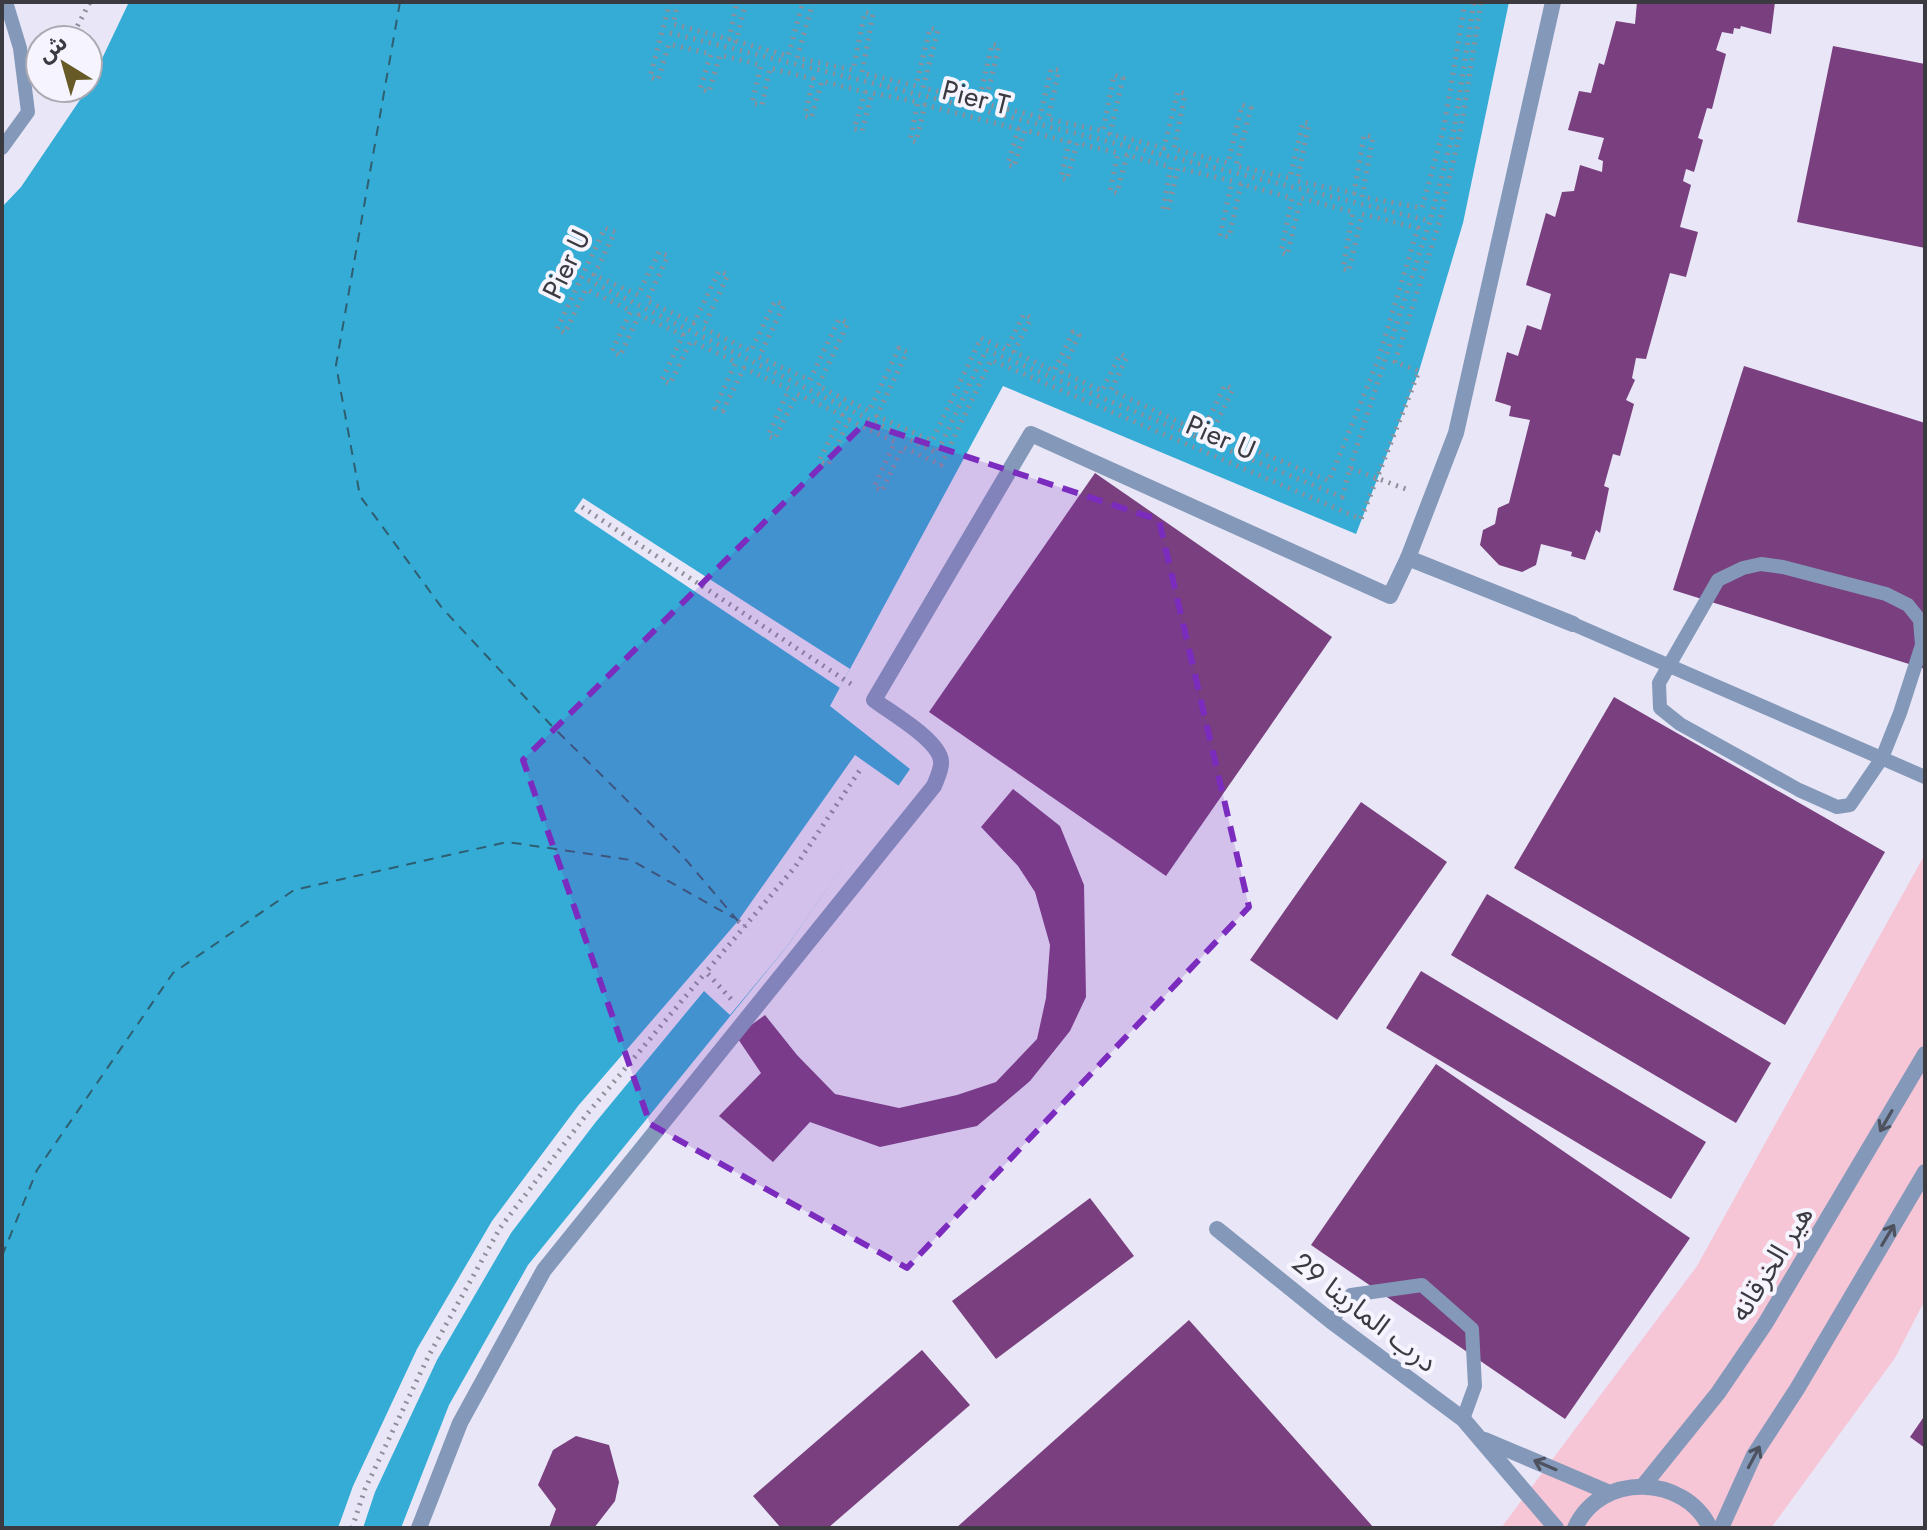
<svg xmlns="http://www.w3.org/2000/svg" width="1927" height="1530" viewBox="0 0 1927 1530" font-family="Jost,'Noto Sans Arabic',sans-serif">
	<style>
		.green { fill: #f6c6d6 }
		.water { fill: #35acd5 }
		.pier { fill: #e9e7f7 }
		.lines { fill: none; stroke-linecap: round; stroke-linejoin: round }
		.ferry { stroke: #2f5e70; stroke-width: 2; stroke-dasharray: 10 8; stroke-linecap: butt }
		.building { fill: #793f7e }
		.path { stroke: #908f99; stroke-width: 5; stroke-dasharray: 2 6; stroke-linecap: butt }
		.service { stroke: #8499b9; stroke-width: 14 }
		.pedestrian { stroke: #8499b9; stroke-width: 16 }
		.minor { stroke: #8499b9; stroke-width: 16 }
		.oneway { stroke: #4d525e }
		.marked { fill: #7b2cbf; fill-opacity: 0.2; stroke: #7b2cbf; stroke-width: 6; stroke-dasharray: 16 10; stroke-linejoin: round }
		.labels { text-anchor: middle; stroke-width: 8; stroke-linejoin: round; paint-order: stroke }
		.street-label { font-size: 28px; fill: #3b3a40; stroke: #f6f5ff }
	</style>
	<rect width="100%" height="100%" fill="#e9e7f7"/>
	<polygon class="green" points="1925,854 1925,1300 1895,1358 1771,1528 1501,1528 1697,1266"/>
	<polygon class="water" points="129,2 1509,2 1463,223 1419,371 1356,534 1003,386 830,706 910,769 788,945 528,1265 449,1405 401,1528 2,1528 2,207 21,187 88,88"/>
	<g class="pier">
		<polygon points="583,498 850,669 840,688 574,511"/>
		<polygon points="855,755 899,786 788,945 730,1015 704,991 595,1123 511,1233 437,1360 375,1492 363,1528 338,1528 353,1486 417,1349 492,1221 578,1106 738,921"/>
	</g>
	<g class="lines">
		<g class="ferry">
			<polyline points="400,2 336,365 360,496 442,608 550,724 681,854 738,921"/>
			<polyline points="2,1256 37,1170 173,973 294,890 507,842 631,860 734,918"/>
		</g>
	</g>
	<g class="building">
		<polygon points="1637,2 1775,2 1771,34 1741,26 1740,29 1734,28 1733,34 1722,32 1716,50 1726,54 1712,109 1707,108 1698,138 1703,140 1694,172 1686,169 1683,181 1691,185 1680,227 1698,232 1686,277 1670,273 1646,359 1636,358 1632,378 1635,380 1626,400 1634,404 1620,456 1613,454 1604,486 1609,488 1600,533 1596,530 1585,560 1571,556 1572,552 1541,544 1536,565 1522,572 1499,565 1480,545 1483,530 1495,524 1498,508 1509,503 1530,420 1509,416 1511,406 1495,401 1507,352 1518,356 1527,325 1541,330 1551,294 1526,285 1546,213 1555,217 1562,192 1574,191 1580,165 1602,172 1603,161 1598,159 1604,138 1568,130 1579,91 1591,93 1599,63 1604,65 1616,21 1635,24"/>
		<polygon points="1833,46 1925,64 1925,248 1797,222"/>
		<polygon points="1744,366 1925,423 1925,669 1673,590"/>
		<polygon points="1095,473 1332,637 1166,876 929,712"/>
		<polygon points="1614,697 1885,852 1785,1025 1514,868"/>
		<polygon points="1013,789 1060,826 1084,885 1086,997 1070,1031 1030,1081 977,1126 880,1147 810,1122 773,1162 719,1116 761,1073 736,1036 765,1015 797,1055 835,1094 899,1108 957,1095 996,1082 1037,1039 1046,998 1050,945 1035,892 1018,866 981,827"/>
		<polygon points="1361,802 1447,862 1337,1020 1250,960"/>
		<polygon points="1487,894 1771,1063 1736,1123 1451,955"/>
		<polygon points="1421,971 1706,1142 1671,1199 1386,1028"/>
		<polygon points="1436,1064 1690,1238 1565,1419 1311,1245"/>
		<polygon points="1090,1198 1134,1256 996,1359 952,1301"/>
		<polygon points="1189,1320 1374,1528 956,1528"/>
		<polygon points="922,1350 970,1405 828,1528 781,1528 753,1496"/>
		<polygon points="1925,1415 1925,1448 1910,1437"/>
		<polygon points="576,1436 609,1445 619,1482 615,1501 594,1528 549,1528 556,1509 538,1485 553,1450"/>
	</g>
	<g class="lines">
		<g class="path">
			<polyline points="670,2 650,77 658,80 669,44 711,54 700,89 709,92 720,55 761,65 752,103 762,105 770,68 813,79 805,116 811,118 822,81 865,92 854,129 862,131 872,93 918,102 910,140 916,142 925,105 1018,129 1008,165 1014,167 1025,130 1069,142 1061,178 1067,180 1077,143 1118,153 1110,191 1117,193 1127,155 1171,167 1163,209 1168,210 1178,168 1232,181 1220,236 1229,237 1241,184 1292,198 1281,252 1287,255 1301,198 1353,212 1343,269 1349,271 1362,214 1418,228 1378,360 1329,481 1212,432 1233,389 1225,385 1202,433 1111,390 1127,357 1120,354 1102,391 1062,372 1079,335 1073,332 1054,371 1014,352 1031,318 1024,314 1006,350 981,338 932,441 877,416 907,352 899,348 869,411 818,386 848,323 839,319 810,380 759,357 784,305 775,301 751,351 703,328 728,275 719,271 694,323 647,301 668,256 659,252 638,295 594,275 615,232 605,228 557,329 565,333 586,289 631,311 612,351 620,356 639,315 683,335 662,380 670,384 691,341 736,362 715,408 723,411 744,368 789,389 768,436 775,439 797,394 842,415 819,461 828,465 849,420 895,442 874,487 882,491 903,447 941,465 991,360 1361,519 1419,371 1395,362 1440,220 1461,128 1481,2"/>
			<polyline points="678,2 673,24 729,39 737,2"/>
			<polyline points="746,2 736,41 788,56 803,2"/>
			<polyline points="813,2 797,58 853,70 865,12 873,14 862,73 916,86 930,28 938,30 923,88 979,101 992,44 999,46 985,104 1040,117 1051,69 1059,70 1048,119 1103,131 1114,75 1123,78 1110,134 1164,148 1178,91 1185,94 1174,149 1228,163 1242,105 1251,108 1236,166 1290,178 1303,122 1309,123 1297,181 1354,193 1364,135 1373,137 1362,197 1422,208 1444,127 1465,2"/>
			<polyline points="670,33 1430,221"/>
			<polyline points="70,40 90,2"/>
			<polyline points="588,280 937,453 986,350 1342,497 1350,468 1411,491"/>
			<polyline points="1350,468 1430,221 1454,130 1474,2"/>
			<polyline points="582,507 854,686"/>
			<polyline points="738,921 745,926"/>
			<polyline points="731,999 706,972 795,867 860,770"/>
			<polyline points="352,1528 365,1489 429,1355 500,1228 587,1114 706,972"/>
		</g>
		<g class="service">
			<polyline points="2,148 28,112 20,48 6,2"/>
			<polygon points="1761,564 1783,567 1886,594 1908,605 1920,620 1922,645 1900,713 1882,758 1850,805 1837,807 1799,790 1680,724 1660,708 1659,683 1718,580 1743,568"/>
			<polyline points="1573,624 1925,777"/>
			<polyline points="1331,1321 1351,1295 1422,1285 1472,1329 1475,1386 1463,1419"/>
		</g>
		<g class="pedestrian">
			<polyline points="1553,2 1456,433 1408,558 1573,624"/>
			<path d="M 419,1528 L 460,1423 L 544,1270 L 934,786 C 937,778 942,769 941,761 C 939,740 891,713 874,700 L 1031,434 L 1390,596 L 1408,558"/>
		</g>
		<g class="minor">
			<polyline points="1217,1229 1331,1321 1463,1419 1556,1528"/>
			<polyline points="1485,1440 1610,1493"/>
			<polyline points="1643,1486 1718,1393 1765,1324 1925,1054"/>
			<path d="M 1575,1528 C 1600,1472 1685,1474 1710,1528"/>
			<polyline points="1721,1528 1754,1455 1797,1389 1925,1172"/>
		</g>
	</g>
	<defs><path id="oneway-shaft" d="M-6 0H5M1.5-3L5.5 0L1.5 3" fill="none" stroke-width="1.6" stroke-linecap="round" stroke-linejoin="round" transform="scale(2)"/></defs>
	<g class="oneway">
		<use href="#oneway-shaft" transform="translate(1886 1121) rotate(120)"/>
		<use href="#oneway-shaft" transform="translate(1888 1235) rotate(-59)"/>
		<use href="#oneway-shaft" transform="translate(1754 1457) rotate(-62)"/>
		<use href="#oneway-shaft" transform="translate(1545 1465) rotate(-157)"/>
	</g>
	<path class="marked" d="M 865,423 L 1159,520 L 1249,907 L 907,1268 L 650,1124 L 523,760 Z"/>
	<g class="labels">
		<g class="street-label">
			<text transform="translate(976 97) rotate(14)" y="10">Pier T</text>
			<text transform="translate(566 264) rotate(-64)" y="10">Pier U</text>
			<text transform="translate(1221 437) rotate(23)" y="10">Pier U</text>
			<text transform="translate(1771 1263) rotate(-58)" y="10">هير الخرقانه</text>
			<text transform="translate(1365 1312) rotate(38)" y="10">درب المارينا 29</text>
		</g>
	</g>
	<rect width="1927" height="1530" fill="none" stroke="#3b3a40" stroke-width="8"/>
	<g transform="translate(64 64) rotate(323)"><circle r="38" fill="#f6f5ff" stroke="#abaab3" stroke-width="2"/>
	<path d="M0-6L14 30L0 20L-14 30Z" fill="#675a27"/>
	<text y="-12" font-size="22" font-weight="bold" text-anchor="middle" fill="#3b3a40">ش</text>
	</g>
</svg>
